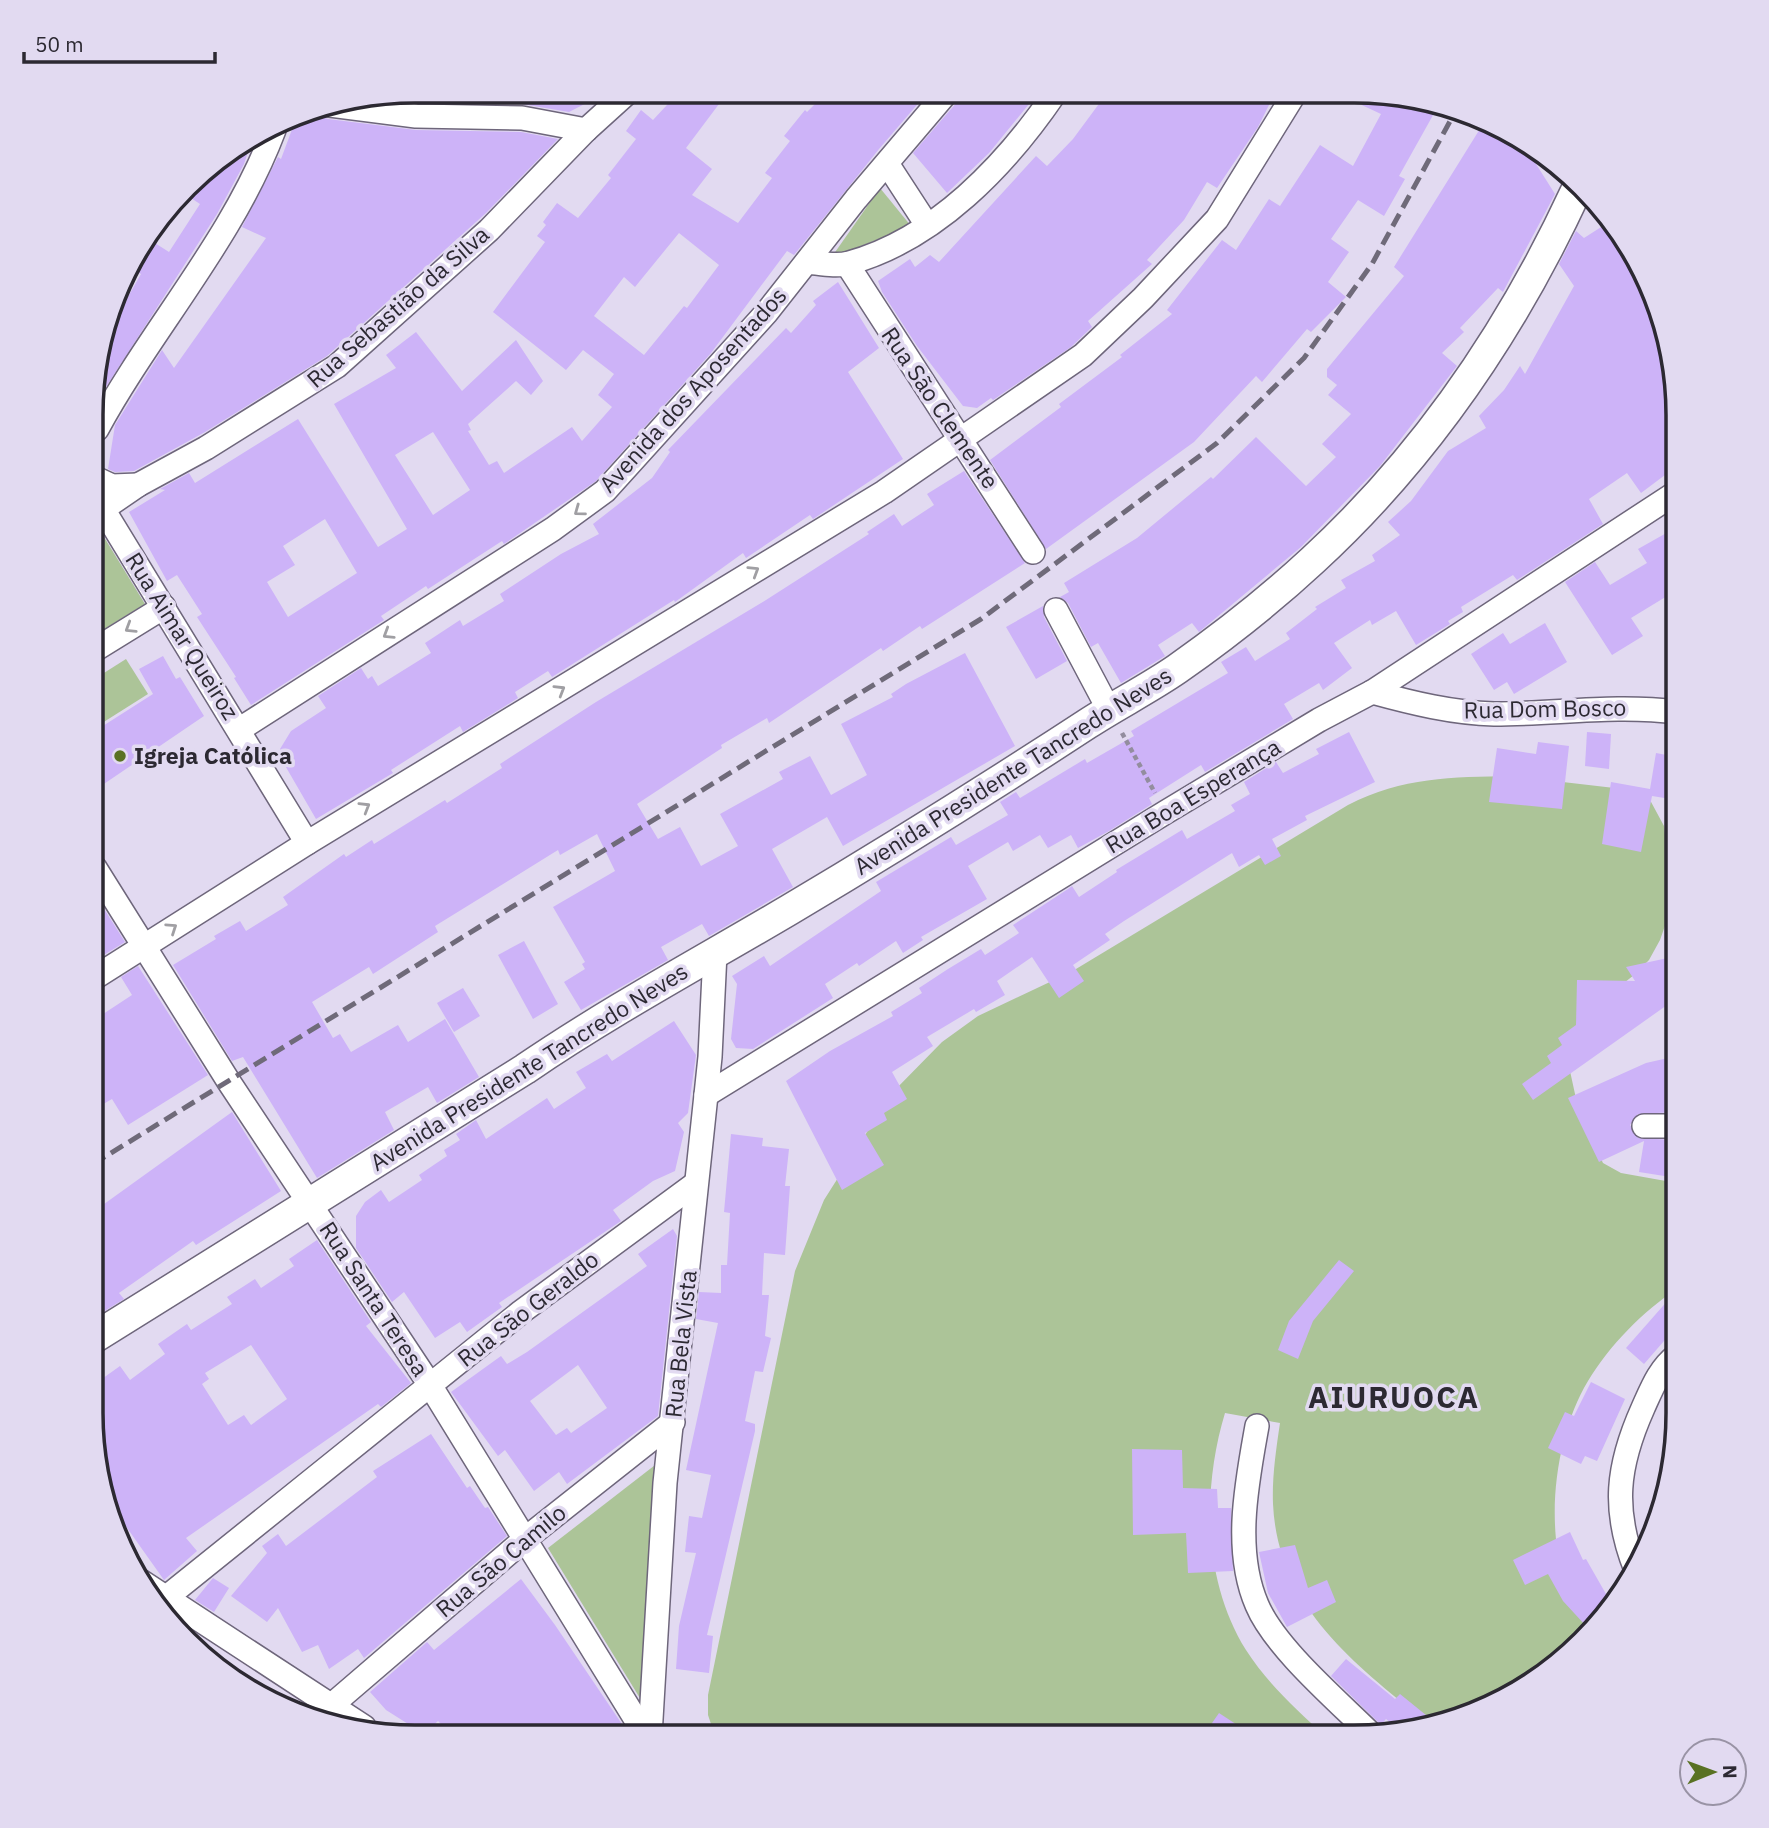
<svg xmlns="http://www.w3.org/2000/svg" width="1769" height="1828" viewBox="0 0 1769 1828" font-family="'IBM Plex Sans',sans-serif">
	<style>
		.green { fill: #acc498 }
		.building { fill: #cdb3f8; fill-rule: evenodd }
		.lines { fill: none; stroke-linecap: round; stroke-linejoin: round }
		.minor-casing { stroke: #6e667b; stroke-width: 26 }
		.tertiary-casing { stroke: #6e667b; stroke-width: 33 }
		.path { stroke: #938d9e; stroke-width: 4.5; stroke-dasharray: 5 3.5; stroke-linecap: butt }
		.minor { stroke: #fff; stroke-width: 23 }
		.tertiary { stroke: #fff; stroke-width: 30 }
		.rail { stroke: #6f6a79; stroke-width: 5; stroke-dasharray: 14 7; stroke-linecap: butt }
		.oneway { stroke: #a09fa3 }
		.poi-dot { fill: #597123; stroke: #e2daf1; stroke-width: 2.5 }
		.labels { text-anchor: middle; stroke-width: 7; stroke-linejoin: round; paint-order: stroke }
		.street-label { font-size: 23px; fill: #2c2932; stroke: #e2daf1 }
		.poi-label { font-size: 23px; font-weight: bold; fill: #2c2932; stroke: #e2daf1; text-anchor: start }
		.district-label { font-size: 30px; font-weight: bold; letter-spacing: 2px; fill: #2c2932; stroke: #e2daf1 }
		.rim { fill: none; stroke: #2c2932; stroke-width: 3.5 }
	</style>
	<rect width="100%" height="100%" fill="#e2daf1"/>
	<g class="green">
		<polygon points="880,188 911,226 831,258"/>
		<polygon points="96,524 145,604 96,634"/>
		<polygon points="126,659 148,694 99,725 95,719 96,678"/>
		<path d="M 1512,776 L 1623,789 L 1650,800 L 1664,826 L 1672,891 L 1667,920 L 1660,940 L 1649,960 L 1634,975 L 1605,998 L 1570,1071 L 1580,1117 L 1603,1163 L 1621,1173 L 1677,1183 L 1677,1289 C 1643,1311 1609,1346 1588,1381 C 1549,1445 1539,1565 1587,1626 L 1534,1682 L 1458,1720 L 1430,1725 C 1356,1665 1278,1608 1273,1504 C 1272,1477 1276,1450 1280,1423 L 1225,1413 C 1202,1489 1203,1581 1246,1650 C 1267,1683 1297,1710 1325,1736 L 715,1736 L 708,1715 L 708,1695 L 795,1271 L 824,1200 L 891,1094 L 942,1042 L 978,1016 L 1071,972 L 1348,805 C 1403,777 1451,777 1512,776 Z"/>
		<polygon points="659,1462 646,1708 548,1548"/>
	</g>
	<g class="building">
		<polygon points="416,91 525,91 608,92 569,112 522,104 417,102 379,97"/>
		<path d="M 679,92 L 728,92 L 686,148 L 712,169 L 692,195 L 738,223 L 772,178 L 765,173 L 790,141 L 784,136 L 805,110 L 807,112 L 827,92 L 928,92 L 879,149 L 794,255 L 787,251 L 711,353 L 596,481 L 504,544 L 502,541 L 428,589 L 426,586 L 381,616 L 384,620 L 251,705 L 234,678 L 236,677 L 197,617 L 202,614 L 177,575 L 167,581 L 129,512 L 165,490 L 160,489 L 189,473 L 195,483 L 298,419 L 378,547 L 407,529 L 334,404 L 396,368 L 386,355 L 416,332 L 462,391 L 516,340 L 543,381 L 531,395 L 516,381 L 468,424 L 471,430 L 468,431 L 489,465 L 497,461 L 504,473 L 572,427 L 582,441 L 612,407 L 598,395 L 614,374 L 583,350 L 566,370 L 493,312 L 545,242 L 537,236 L 546,225 L 543,222 L 557,203 L 578,218 L 611,178 L 608,175 L 636,139 L 626,131 L 641,110 L 653,120 ZM 679,233 L 719,265 L 687,308 L 684,306 L 644,355 L 594,316 L 624,277 L 635,287 ZM 433,432 L 470,490 L 433,515 L 395,455 ZM 325,519 L 357,573 L 288,617 L 267,582 L 295,565 L 283,546 Z"/>
		<polygon points="961,93 1038,93 989,153 947,193 913,153 958,101"/>
		<polygon points="1107,93 1275,93 1258,127 1217,188 1207,182 1184,220 1147,260 1152,264 1088,321 1092,327 1071,347 993,400 991,398 977,408 963,406 917,346 882,292 878,281 910,259 915,267 930,255 939,262 1036,156 1047,166 1073,139"/>
		<polygon points="1353,94 1395,94 1437,108 1399,176 1405,179 1384,216 1358,200 1331,239 1349,252 1328,282 1346,297 1311,332 1307,329 1262,382 1256,376 1194,442 1046,549 990,460 1061,407 1059,404 1122,357 1120,355 1172,314 1167,310 1222,240 1236,250 1269,199 1280,206 1320,145 1353,166 1381,114 1351,100"/>
		<polygon points="317,107 321,116 328,119 416,130 521,132 558,139 486,213 327,356 205,432 134,471 115,472 108,469 115,425 162,350 174,368 266,238 242,227 278,157 281,159 297,116"/>
		<polygon points="1483,124 1519,137 1555,194 1503,292 1498,288 1460,328 1464,332 1442,353 1457,366 1380,466 1301,547 1199,632 1192,623 1158,645 1165,656 1121,683 1098,643 1091,647 1068,603 1060,597 1069,592 1064,583 1137,538 1211,477 1213,479 1256,437 1306,486 1336,457 1322,444 1351,414 1328,395 1337,385 1327,377 1327,369 1404,276 1394,267"/>
		<polygon points="251,143 244,164 217,214 97,401 97,353 109,321 113,323 141,274 129,267 134,254 147,238 169,252 200,204 191,198 208,168"/>
		<polygon points="1609,222 1636,261 1661,312 1677,395 1677,466 1641,493 1627,473 1589,499 1603,524 1517,580 1513,575 1461,607 1463,612 1448,621 1450,624 1416,645 1396,611 1372,625 1370,620 1334,643 1352,668 1323,690 1319,683 1284,704 1293,719 1205,772 1201,765 1149,798 1152,804 1109,831 1078,848 1071,835 1048,848 1040,835 1013,851 1008,842 968,866 987,899 921,937 923,940 903,953 896,941 859,966 857,963 825,984 833,998 753,1049 736,1048 731,1039 737,984 732,976 764,956 770,966 881,891 876,882 951,837 956,845 1008,815 1000,802 1016,792 1020,798 1085,759 1087,763 1134,736 1131,731 1228,673 1221,662 1246,647 1255,661 1290,639 1286,633 1317,609 1315,607 1346,588 1341,580 1375,561 1372,555 1400,535 1388,522 1411,501 1448,451 1486,428 1479,416 1504,390 1520,366 1525,374 1574,286 1559,264 1576,231 1584,238"/>
		<polygon points="838,282 879,348 848,372 903,459 813,519 810,515 746,558 743,553 675,602 674,600 552,677 548,671 515,692 518,698 463,732 460,726 391,770 393,773 316,819 283,762 280,749 291,731 326,708 318,696 361,668 368,679 372,676 378,686 431,653 425,643 460,620 463,626 504,601 500,594 561,554 599,534 593,524 652,478 670,452 668,450 786,328 791,333 816,305 813,301"/>
		<polygon points="964,471 1025,563 922,629 920,626 883,651 881,648 769,723 767,718 721,745 722,748 637,804 658,839 680,827 701,866 738,846 720,814 783,779 779,772 810,756 831,795 867,775 841,724 893,697 891,694 906,684 965,653 1015,746 843,846 827,817 772,849 793,887 709,936 702,924 661,947 668,960 581,1010 564,982 585,969 582,964 585,962 553,907 615,871 597,834 560,855 558,850 435,926 438,932 373,974 369,967 312,1002 333,1038 340,1034 351,1052 398,1025 408,1042 445,1019 479,1077 437,1103 428,1087 385,1112 394,1130 317,1178 243,1057 232,1061 173,965 216,939 214,936 240,921 246,931 288,905 283,897 344,854 346,857 372,840 374,844 445,800 447,803 502,768 500,764 596,702 766,600 869,534 867,532 894,514 902,526 934,505 927,494"/>
		<polygon points="1677,527 1677,590 1631,618 1643,636 1612,655 1565,582 1595,562 1610,585 1647,563 1638,549"/>
		<polygon points="1043,606 1044,617 1067,661 1036,679 1006,627"/>
		<polygon points="1545,623 1567,662 1514,694 1507,682 1494,690 1471,654 1503,633 1510,644"/>
		<polygon points="163,656 176,679 180,677 204,716 95,790 95,731 153,694 139,669"/>
		<polygon points="1349,732 1375,782 1305,816 1307,820 1272,839 1281,856 1265,865 1259,855 1239,867 1232,853 1124,921 1105,934 1110,940 1073,965 1084,981 1059,998 1032,957 997,981 1005,995 976,1012 974,1009 927,1037 933,1046 892,1072 907,1099 884,1113 887,1120 865,1133 884,1165 842,1190 786,1081 830,1051 893,1016 891,1012 922,993 919,988 948,969 981,949 985,955 1019,933 1013,925 1068,889 1072,886 1079,897 1117,872 1116,870 1182,830 1187,839 1235,811 1231,805 1250,794 1244,782 1276,762 1283,773 1319,754 1316,749"/>
		<polygon points="1587,732 1611,734 1609,769 1585,766"/>
		<polygon points="1538,742 1569,746 1562,809 1489,802 1497,748 1536,754"/>
		<polygon points="1656,753 1677,757 1677,800 1652,796 1641,852 1602,844 1611,782 1650,789"/>
		<polygon points="94,893 125,942 94,961"/>
		<polygon points="524,941 558,1004 533,1019 498,955"/>
		<polygon points="1677,956 1677,998 1533,1100 1522,1084 1551,1063 1547,1056 1562,1045 1558,1038 1576,1025 1577,980 1635,981 1626,967"/>
		<polygon points="138,966 208,1075 128,1125 112,1099 93,1110 94,1020 132,995 121,977"/>
		<polygon points="463,988 480,1016 454,1032 437,1003"/>
		<polygon points="674,1021 696,1055 688,1113 678,1123 684,1132 675,1171 653,1181 613,1210 621,1221 499,1303 502,1307 467,1332 460,1322 435,1338 404,1292 392,1302 356,1248 356,1216 365,1202 381,1190 389,1202 422,1180 419,1175 447,1156 444,1150 460,1140 456,1134 476,1120 486,1139 547,1098 554,1109 586,1088 576,1072 607,1054 612,1061"/>
		<polygon points="1677,1056 1675,1112 1638,1114 1630,1125 1638,1138 1675,1140 1677,1178 1639,1172 1644,1141 1599,1162 1568,1098 1646,1063"/>
		<polygon points="232,1112 281,1191 196,1245 193,1241 119,1293 124,1299 103,1312 92,1298 93,1212"/>
		<polygon points="731,1134 763,1138 762,1146 789,1149 785,1186 790,1186 785,1255 764,1253 762,1295 769,1295 765,1336 771,1338 763,1372 755,1371 745,1421 755,1424 755,1431 707,1635 713,1636 709,1673 676,1669 679,1626 696,1553 685,1552 689,1516 702,1518 711,1475 686,1470 718,1323 696,1319 699,1292 721,1293 721,1265 727,1265 730,1213 724,1212"/>
		<path d="M 673,1229 L 677,1236 L 658,1416 L 567,1484 L 559,1472 L 534,1491 L 505,1450 L 498,1456 L 451,1392 L 501,1356 L 507,1364 L 527,1352 L 647,1266 L 638,1254 ZM 578,1365 L 607,1408 L 571,1433 L 567,1428 L 556,1435 L 530,1401 Z"/>
		<path d="M 317,1240 L 371,1322 L 366,1326 L 411,1383 L 381,1407 L 378,1404 L 186,1538 L 197,1551 L 164,1580 L 120,1518 L 111,1523 L 108,1517 L 92,1433 L 92,1386 L 120,1366 L 130,1380 L 165,1354 L 158,1344 L 187,1324 L 191,1330 L 232,1304 L 227,1297 L 255,1279 L 261,1288 L 294,1266 L 289,1259 ZM 251,1345 L 287,1399 L 251,1425 L 244,1415 L 228,1425 L 202,1384 L 209,1379 L 205,1373 Z"/>
		<polygon points="1339,1260 1354,1271 1313,1321 1298,1359 1278,1350 1289,1321"/>
		<polygon points="1677,1290 1677,1326 1644,1364 1626,1348"/>
		<polygon points="1591,1382 1625,1399 1597,1461 1585,1456 1581,1464 1548,1448 1565,1412 1574,1416"/>
		<polygon points="431,1434 467,1488 470,1486 485,1508 488,1507 507,1536 364,1658 358,1649 329,1669 318,1645 302,1652 278,1608 267,1622 231,1596 267,1553 262,1546 278,1534 286,1546 377,1477 373,1471"/>
		<polygon points="1132,1449 1182,1450 1183,1488 1217,1489 1218,1508 1231,1508 1233,1571 1188,1573 1186,1533 1133,1535"/>
		<polygon points="1570,1532 1583,1560 1586,1559 1610,1601 1586,1626 1563,1601 1548,1574 1525,1585 1513,1560"/>
		<polygon points="1295,1545 1308,1588 1327,1580 1336,1602 1287,1627 1268,1593 1259,1552"/>
		<polygon points="213,1578 229,1588 214,1612 195,1600"/>
		<polygon points="521,1579 555,1625 630,1736 453,1736 438,1721 424,1734 386,1710 370,1692 427,1642 434,1650"/>
		<polygon points="1346,1659 1395,1699 1400,1694 1437,1724 1401,1731 1386,1719 1381,1725 1331,1676"/>
		<polygon points="1219,1713 1254,1736 1203,1736"/>
		<polygon points="1343,1726 1353,1736 1333,1736"/>
	</g>
	<g class="lines">
		<defs>
			<g id="minor">
				<polyline points="330,105 416,116 522,118 586,130"/>
				<polyline points="888,165 927,225"/>
				<path d="M 807,262 C 819,263 837,267 849,263 C 936,239 1006,165 1055,93"/>
				<polyline points="847,264 1033,552"/>
				<path d="M 97,429 C 152,328 233,239 274,130"/>
				<polyline points="97,479 112,486 138,485"/>
				<polyline points="96,507 103,509 307,843"/>
				<polyline points="103,509 138,485 206,448 337,366 489,230 586,130 628,92"/>
				<polyline points="1056,610 1109,710"/>
				<polyline points="96,649 164,607"/>
				<path d="M 1372,692 C 1412,703 1453,713 1494,714 C 1556,714 1615,704 1677,712"/>
				<polyline points="240,729 553,529 605,491 767,312 856,199 947,92"/>
				<polyline points="95,868 229,1082 430,1385 646,1736"/>
				<polyline points="94,978 307,843 884,492 1083,355 1143,298 1217,219 1295,93"/>
				<polyline points="706,1095 1166,812 1319,720 1372,692 1677,492"/>
				<polyline points="1644,1126 1677,1126"/>
				<path d="M 1257,1426 C 1247,1482 1233,1550 1257,1605 C 1275,1648 1339,1702 1373,1736"/>
				<path d="M 1636,1570 C 1612,1510 1617,1466 1643,1408 C 1652,1388 1659,1369 1677,1355"/>
				<polyline points="139,1580 364,1727"/>
				<polyline points="168,1596 521,1312 695,1184"/>
				<polyline points="333,1704 525,1539 673,1422"/>
				<polyline points="650,1736 665,1483 710,1057 715,953"/>
			</g>
			<path id="tertiary" d="M 92,1339 L 525,1069 C 610,1011 701,962 789,910 C 890,850 989,788 1087,724 C 1116,705 1148,689 1177,669 C 1224,636 1271,599 1313,560 C 1426,456 1512,329 1576,191"/>
		</defs>
		<use href="#minor" class="minor-casing"/>
		<use href="#tertiary" class="tertiary-casing"/>
		<polyline class="path" points="1122,733 1155,793"/>
		<use href="#minor" class="minor"/>
		<use href="#tertiary" class="tertiary"/>
		<polyline class="rail" points="93,1164 981,619 1217,443 1304,358 1372,264 1454,114"/>
	</g>
	<defs><path id="oneway-chevron" d="M-2-3.5L2.5 0L-2 3.5" fill="none" stroke-width="1.6" stroke-linecap="round" stroke-linejoin="round" transform="scale(1.75)"/></defs>
	<g class="oneway">
		<use href="#oneway-chevron" transform="translate(579 511) rotate(144)"/>
		<use href="#oneway-chevron" transform="translate(754 571) rotate(-32)"/>
		<use href="#oneway-chevron" transform="translate(130 628) rotate(148)"/>
		<use href="#oneway-chevron" transform="translate(388 634) rotate(148)"/>
		<use href="#oneway-chevron" transform="translate(560 690) rotate(-31)"/>
		<use href="#oneway-chevron" transform="translate(365 807) rotate(-31)"/>
		<use href="#oneway-chevron" transform="translate(172 928) rotate(-34)"/>
	</g>
	<circle class="poi-dot" cx="120" cy="756" r="7"/>
	<g class="labels">
		<g class="street-label">
			<text transform="translate(398 307) rotate(-41)" y="8">Rua Sebastião da Silva</text>
			<text transform="translate(693 390) rotate(-48)" y="8">Avenida dos Aposentados</text>
			<text transform="translate(940 408) rotate(56)" y="8">Rua São Clemente</text>
			<text transform="translate(182 636) rotate(58)" y="8">Rua Aimar Queiroz</text>
			<text transform="translate(1545 709) rotate(-1)" y="8">Rua Dom Bosco</text>
			<text transform="translate(1013 771) rotate(-32)" y="8">Avenida Presidente Tancredo Neves</text>
			<text transform="translate(1193 796) rotate(-31)" y="8">Rua Boa Esperança</text>
			<text transform="translate(529 1067) rotate(-32)" y="8">Avenida Presidente Tancredo Neves</text>
			<text transform="translate(374 1299) rotate(57)" y="8">Rua Santa Teresa</text>
			<text transform="translate(528 1309) rotate(-38)" y="8">Rua São Geraldo</text>
			<text transform="translate(681 1344) rotate(-84)" y="8">Rua Bela Vista</text>
			<text transform="translate(501 1561) rotate(-40)" y="8">Rua São Camilo</text>
		</g>
		<g class="poi-label">
			<text x="134" y="764">Igreja Católica</text>
		</g>
		<g class="district-label">
			<text x="1394" y="1408">AIURUOCA</text>
		</g>
	</g>
	<path d="M0 0H1769V1828H0ZM415 103H1354A312 312 0 0 1 1666 415V1413A312 312 0 0 1 1354 1725H415A312 312 0 0 1 103 1413V415A312 312 0 0 1 415 103Z" fill="#e2daf1" fill-rule="evenodd"/>
	<path class="rim" d="M415 103H1354A312 312 0 0 1 1666 415V1413A312 312 0 0 1 1354 1725H415A312 312 0 0 1 103 1413V415A312 312 0 0 1 415 103Z"/>
	<g transform="translate(1713 1772) rotate(89)"><circle r="33" fill="#e2daf1" stroke="#9993a5" stroke-width="2"/>
	<path d="M0-5L12 26L0 18L-12 26Z" fill="#597123"/>
	<text y="-10" font-size="19" font-weight="bold" text-anchor="middle" fill="#2c2932">N</text>
	</g>
	<path d="M24 52v10h191v-10" fill="none" stroke="#2c2932" stroke-width="3.5"/>
	<text x="35" y="52" font-size="21" fill="#2c2932" stroke="#e2daf1" stroke-width="5" paint-order="stroke">50 m</text>
</svg>
